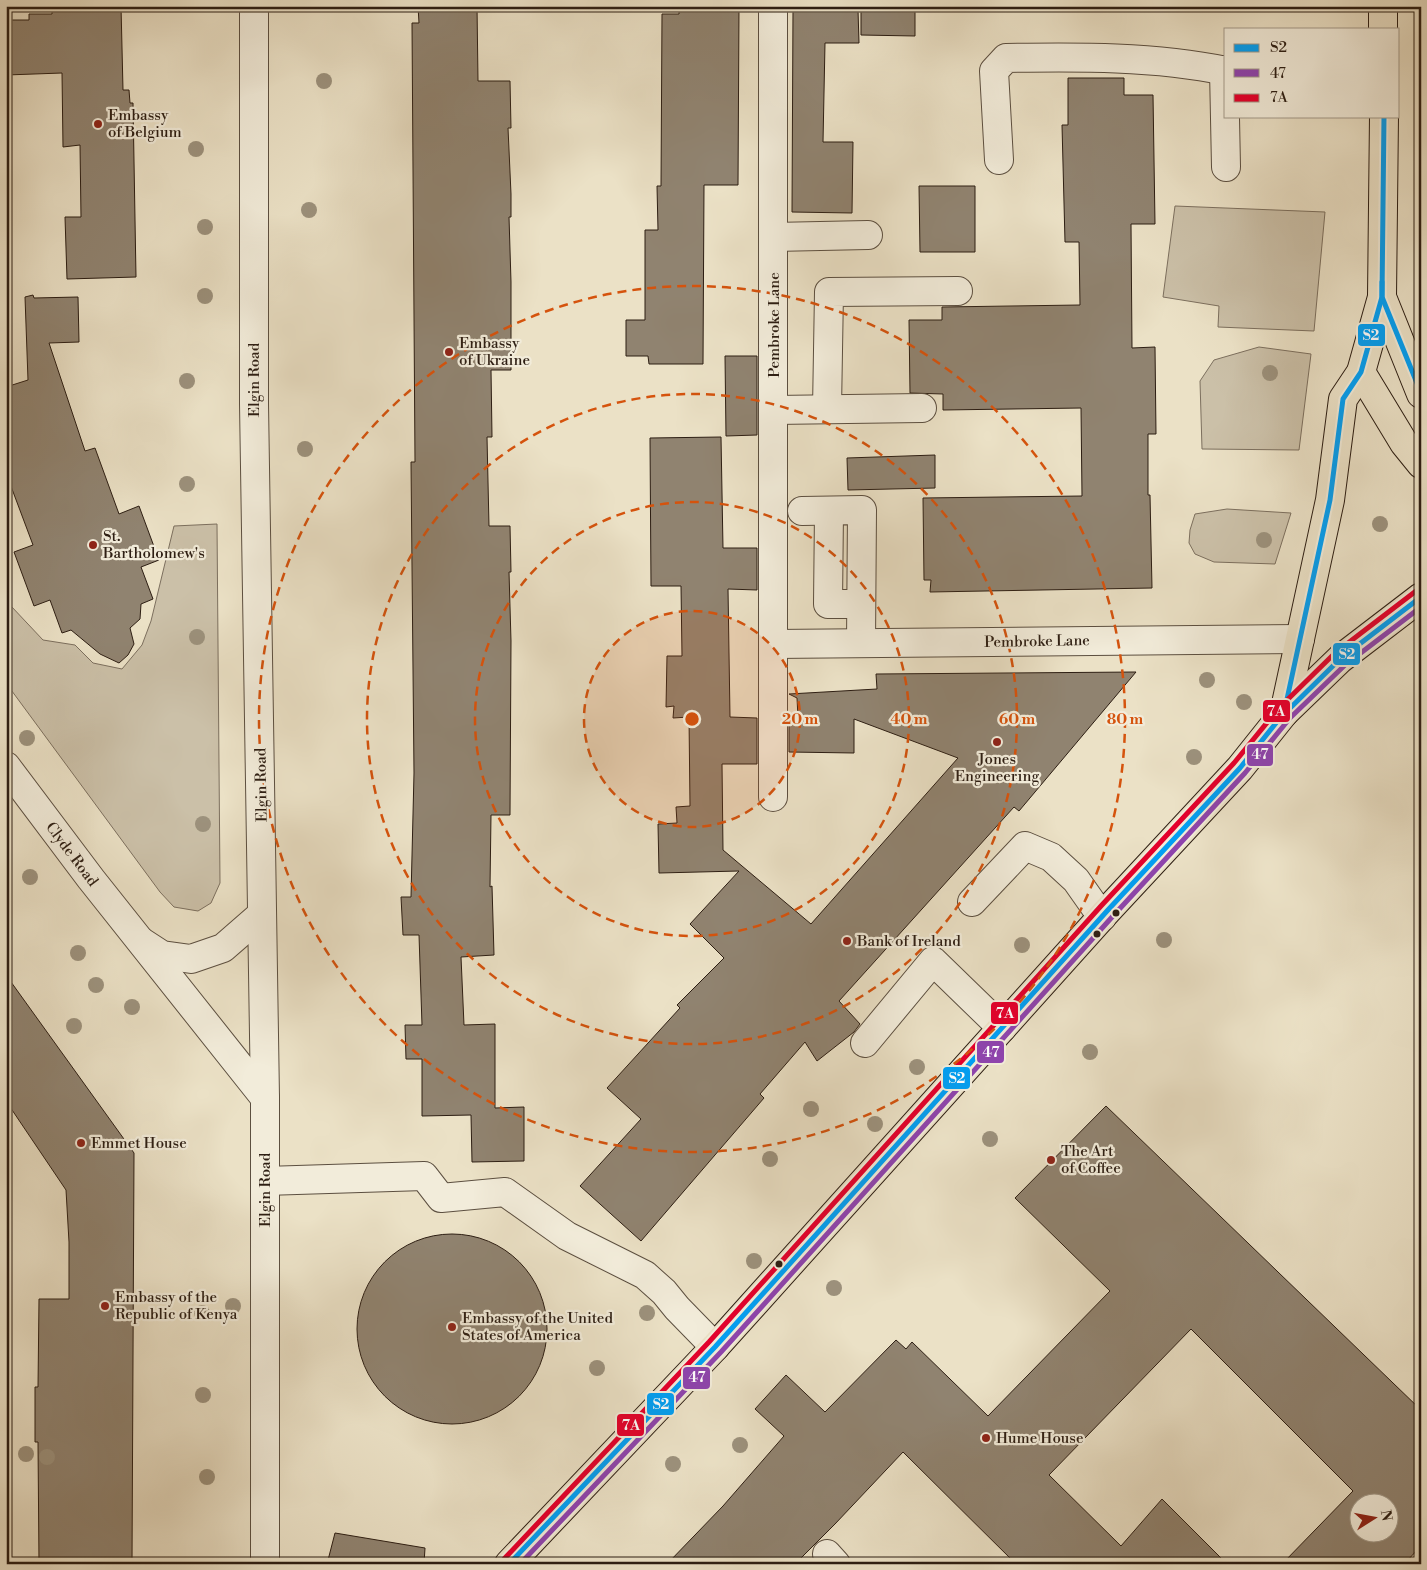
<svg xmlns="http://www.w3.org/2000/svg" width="1427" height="1570" viewBox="0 0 1427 1570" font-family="'Libre Bodoni',serif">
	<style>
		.green { fill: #cbc0a8; stroke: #7c6f5e }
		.building { fill: #908370; stroke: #2d1e13; fill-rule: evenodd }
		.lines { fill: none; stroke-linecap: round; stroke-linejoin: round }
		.minor-casing { stroke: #5c4f40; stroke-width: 30 }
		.major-casing { stroke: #2d1e13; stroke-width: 30 }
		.minor { stroke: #f2ecda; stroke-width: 28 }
		.major { stroke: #ebe1c6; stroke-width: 28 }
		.bus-1-casing { stroke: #f2ecda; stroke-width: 9 }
		.bus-2-casing { stroke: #f2ecda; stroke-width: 9 }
		.bus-3-casing { stroke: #f2ecda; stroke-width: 9 }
		.bus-1 { stroke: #029ff3; stroke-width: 5 }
		.bus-2 { stroke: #8e44ad; stroke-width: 5 }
		.bus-3 { stroke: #e4002b; stroke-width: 5 }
		.tree { fill: #9c917c }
		.ring { fill: none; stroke: #d5530d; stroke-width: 2.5; stroke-dasharray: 9 6 }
		.poi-dot { fill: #8f2418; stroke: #f2ecda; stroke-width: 2 }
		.bus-dot { fill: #2d1e13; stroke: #f2ecda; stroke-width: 2 }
		.labels { text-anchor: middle; stroke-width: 4.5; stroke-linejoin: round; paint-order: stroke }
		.poi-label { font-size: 15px; fill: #2d1e13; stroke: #f2ecda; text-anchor: start }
		.street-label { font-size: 15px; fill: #2d1e13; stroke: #f2ecda }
		.centre { fill: #d5530d; stroke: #f2ecda; stroke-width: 2.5 }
		.ring-label { font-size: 15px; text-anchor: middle; font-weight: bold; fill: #d5530d; stroke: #f2ecda; stroke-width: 4.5; stroke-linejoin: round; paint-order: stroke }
		.line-badge { stroke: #f2ecda; stroke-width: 2 }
		.badge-label { font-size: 14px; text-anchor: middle; font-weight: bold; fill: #fff }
	</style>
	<rect width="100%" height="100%" fill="#ebe1c6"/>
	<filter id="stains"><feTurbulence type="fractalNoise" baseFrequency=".004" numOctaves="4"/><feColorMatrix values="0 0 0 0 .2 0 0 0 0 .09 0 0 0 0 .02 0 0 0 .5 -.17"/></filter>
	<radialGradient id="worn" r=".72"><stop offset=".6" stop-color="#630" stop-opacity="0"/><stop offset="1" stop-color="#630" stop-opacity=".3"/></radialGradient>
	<g class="green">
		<polygon points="1175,206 1325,212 1314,331 1218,327 1219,306 1163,297"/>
		<polygon points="1259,347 1311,354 1299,450 1202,449 1200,381 1214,360"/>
		<polygon points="1227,509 1291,513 1275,564 1214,562 1195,554 1189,543 1190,530 1195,514"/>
		<polygon points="217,524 220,883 211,903 198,911 174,907 160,892 6,683 6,592 11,606 43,640 75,645 93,663 122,669 142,645 151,621 174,526"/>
	</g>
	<g class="building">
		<polygon points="52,6 121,6 123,90 129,90 130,103 133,103 136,277 67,279 65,217 81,217 80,145 63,147 62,73 6,75 6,20 29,20 29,14 52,14"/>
		<polygon points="418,6 477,6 478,81 510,81 511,128 508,128 511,194 511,217 509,217 511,282 511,370 491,370 492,437 487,437 489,526 510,526 511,572 509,572 511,641 510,815 491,815 490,887 492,886 494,955 461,957 464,1025 495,1024 495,1108 524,1107 524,1161 472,1162 471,1115 422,1116 422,1059 406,1059 405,1025 422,1025 419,935 403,935 401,897 411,897 414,773 411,462 415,462 412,23 419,23"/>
		<polygon points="679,6 739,6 738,185 704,185 703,364 649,364 648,356 626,356 626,320 645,320 645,230 658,230 657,186 661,186 662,14 679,14"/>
		<polygon points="861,6 915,6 915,36 861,35"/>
		<polygon points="793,10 858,10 859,43 825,43 823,142 853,142 852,213 792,212"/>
		<polygon points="1068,78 1124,78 1124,95 1153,95 1155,224 1131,224 1132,348 1155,347 1156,434 1148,434 1148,495 1150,495 1152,588 930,592 931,580 924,580 923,498 1082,496 1081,408 943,410 943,394 910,393 909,320 942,320 942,307 1080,305 1079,242 1065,242 1062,125 1068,125"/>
		<polygon points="919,186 975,186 975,252 920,252"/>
		<polygon points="33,295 34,298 78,297 79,342 49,343 85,451 95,448 119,514 139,506 159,560 141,567 153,599 141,604 140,619 130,628 134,644 128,655 119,663 100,654 71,630 62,633 50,600 34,606 14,552 33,545 6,473 6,387 28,380 25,297"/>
		<polygon points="725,356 757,356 757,435 726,436"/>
		<polygon points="721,437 723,548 757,548 757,590 728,589 730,717 757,718 757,764 722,764 723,850 811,924 958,758 854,719 854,753 789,752 789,718 798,718 797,698 789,694 877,689 876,674 1136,672 1019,811 1014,807 839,1001 860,1024 854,1032 817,1061 805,1042 760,1094 764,1098 641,1241 580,1186 641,1119 607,1088 680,1008 677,1005 724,958 690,924 739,871 659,873 658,824 677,823 676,807 690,806 689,717 673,718 674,706 666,707 667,656 682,656 681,586 651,586 650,438"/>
		<polygon points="935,455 935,488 848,490 847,458"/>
		<polygon points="6,975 134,1153 132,1564 39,1564 38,1442 35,1442 35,1387 38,1387 39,1299 69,1299 69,1242 66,1190 6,1101"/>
		<path d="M 1106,1106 L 1421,1410 L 1421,1546 L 1404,1564 L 1282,1564 L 1353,1491 L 1191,1329 L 1049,1475 L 1121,1546 L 1162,1499 L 1227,1564 L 1016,1564 L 903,1452 L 835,1524 L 795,1564 L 667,1564 L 723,1506 L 784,1436 L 755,1409 L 786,1375 L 825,1412 L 896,1340 L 906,1349 L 912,1342 L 988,1416 L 1110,1291 L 1015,1198 ZM 1360,1502 L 1390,1502 L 1390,1532 L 1360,1532 Z"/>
		<circle cx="452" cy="1329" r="95"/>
		<polygon points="335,1533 425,1548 424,1564 327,1564"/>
	</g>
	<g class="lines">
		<defs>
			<g id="minor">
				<polyline points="254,6 254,404 265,1098 265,1564"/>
				<polyline points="773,6 773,797"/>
				<polyline points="1224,70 1226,167"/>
				<path d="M 999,160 L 994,71 L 1006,58 C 1079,57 1154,56 1226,71"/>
				<polyline points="773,237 868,235"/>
				<polyline points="827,409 829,292 958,291"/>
				<polyline points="774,410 922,408"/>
				<polyline points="802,511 862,510 861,643"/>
				<polyline points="829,511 828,604 861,604"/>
				<polyline points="774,644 1300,639"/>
				<polyline points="6,766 91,879 265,1098"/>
				<polyline points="972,902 1025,846 1051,857 1076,880 1102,917"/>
				<polyline points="142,942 162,955 191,959 223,948 262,914"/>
				<polyline points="865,1043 933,961 1002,1028"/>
				<polyline points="265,1181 424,1176 441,1198 505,1192 567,1236 645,1275 664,1292 677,1308 715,1347"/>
				<polyline points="827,1554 836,1564"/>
			</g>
			<g id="major">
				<polyline points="1383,6 1383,29"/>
				<polyline points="1382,297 1421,394"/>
				<polyline points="1361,372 1404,443 1421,464"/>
				<polyline points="1284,713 1330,500 1343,399 1361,372 1382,297 1384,116"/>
				<polyline points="509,1564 715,1347 1107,911 1240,768 1284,713 1340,659 1421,597"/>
			</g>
		</defs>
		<use href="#minor" class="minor-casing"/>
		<use href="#major" class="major-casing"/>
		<use href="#minor" class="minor"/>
		<use href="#major" class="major"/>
		<defs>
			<g id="bus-1">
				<polyline points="1382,282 1382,297 1421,393"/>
				<polyline points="1279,719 1340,659 1421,597"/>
				<polyline points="509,1564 715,1347 1107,911 1240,768 1284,713 1330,500 1343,399 1361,372 1382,297 1384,116"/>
			</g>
			<polyline id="bus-2" points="520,1564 721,1352 1113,916 1245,773 1290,718 1345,665 1421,607"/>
			<polyline id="bus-3" points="504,1559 709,1342 1101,906 1234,763 1279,708 1335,653 1416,591"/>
		</defs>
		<use href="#bus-1" class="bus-1-casing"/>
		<use href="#bus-2" class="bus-2-casing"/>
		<use href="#bus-3" class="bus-3-casing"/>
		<use href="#bus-1" class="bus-1"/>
		<use href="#bus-2" class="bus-2"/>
		<use href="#bus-3" class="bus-3"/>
	</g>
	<g class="tree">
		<circle cx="324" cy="81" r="8"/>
		<circle cx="196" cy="149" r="8"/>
		<circle cx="309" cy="210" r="8"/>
		<circle cx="205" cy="227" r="8"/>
		<circle cx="205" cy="296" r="8"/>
		<circle cx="1270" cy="373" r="8"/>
		<circle cx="187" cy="381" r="8"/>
		<circle cx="305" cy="449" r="8"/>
		<circle cx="187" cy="484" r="8"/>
		<circle cx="1380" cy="524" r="8"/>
		<circle cx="1264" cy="540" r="8"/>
		<circle cx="197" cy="637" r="8"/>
		<circle cx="1207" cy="680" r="8"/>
		<circle cx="1244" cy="702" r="8"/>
		<circle cx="27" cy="738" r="8"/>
		<circle cx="1194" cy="757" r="8"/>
		<circle cx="203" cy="824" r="8"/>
		<circle cx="30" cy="877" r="8"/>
		<circle cx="1164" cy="940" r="8"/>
		<circle cx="1022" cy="945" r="8"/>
		<circle cx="78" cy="953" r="8"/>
		<circle cx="96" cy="985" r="8"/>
		<circle cx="132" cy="1007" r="8"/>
		<circle cx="74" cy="1026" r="8"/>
		<circle cx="1090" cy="1052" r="8"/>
		<circle cx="917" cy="1067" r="8"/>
		<circle cx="811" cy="1109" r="8"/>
		<circle cx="875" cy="1124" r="8"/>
		<circle cx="990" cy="1139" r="8"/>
		<circle cx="770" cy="1159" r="8"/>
		<circle cx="754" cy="1261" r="8"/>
		<circle cx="834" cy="1288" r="8"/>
		<circle cx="233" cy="1306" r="8"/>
		<circle cx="202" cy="1313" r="8"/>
		<circle cx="647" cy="1313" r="8"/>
		<circle cx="597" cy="1368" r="8"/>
		<circle cx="203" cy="1395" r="8"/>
		<circle cx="740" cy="1445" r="8"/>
		<circle cx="26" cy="1454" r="8"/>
		<circle cx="47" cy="1457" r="8"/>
		<circle cx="673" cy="1464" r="8"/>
		<circle cx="207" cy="1477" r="8"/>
	</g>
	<circle cx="692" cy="719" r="108" fill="#d5530d" fill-opacity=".12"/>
	<g class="ring">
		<circle cx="692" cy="719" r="108"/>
		<circle cx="692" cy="719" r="217"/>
		<circle cx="692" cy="719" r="325"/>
		<circle cx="692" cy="719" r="433"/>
	</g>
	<g class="poi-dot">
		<circle cx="98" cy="124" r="5"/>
		<circle cx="449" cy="352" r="5"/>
		<circle cx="93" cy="545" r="5"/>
		<circle cx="997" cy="742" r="5"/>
		<circle cx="847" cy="941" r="5"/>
		<circle cx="81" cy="1143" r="5"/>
		<circle cx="1051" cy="1160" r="5"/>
		<circle cx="105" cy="1306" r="5"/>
		<circle cx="452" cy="1327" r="5"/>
		<circle cx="986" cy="1438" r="5"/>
	</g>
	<g class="bus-dot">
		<circle cx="1116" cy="913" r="4.5"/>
		<circle cx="1097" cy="934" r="4.5"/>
		<circle cx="779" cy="1264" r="4.5"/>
	</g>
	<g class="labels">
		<g class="poi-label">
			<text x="108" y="120">Embassy<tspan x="108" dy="17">of Belgium</tspan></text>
			<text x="459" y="348">Embassy<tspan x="459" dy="17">of Ukraine</tspan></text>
			<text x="103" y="541">St.<tspan x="103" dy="17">Bartholomew's</tspan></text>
			<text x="997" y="764" text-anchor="middle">Jones<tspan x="997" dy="17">Engineering</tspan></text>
			<text x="857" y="946">Bank of Ireland</text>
			<text x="91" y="1148">Emmet House</text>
			<text x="1061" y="1156">The Art<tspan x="1061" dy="17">of Coffee</tspan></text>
			<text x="115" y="1302">Embassy of the<tspan x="115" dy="17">Republic of Kenya</tspan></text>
			<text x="462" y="1323">Embassy of the United<tspan x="462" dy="17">States of America</tspan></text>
			<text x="996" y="1443">Hume House</text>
		</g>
		<g class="street-label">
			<text transform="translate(774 325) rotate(-90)" y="5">Pembroke Lane</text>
			<text transform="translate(254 380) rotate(-90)" y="5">Elgin Road</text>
			<text transform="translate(1037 641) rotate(-1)" y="5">Pembroke Lane</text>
			<text transform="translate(261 785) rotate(-91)" y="5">Elgin Road</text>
			<text transform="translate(72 854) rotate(53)" y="5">Clyde Road</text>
			<text transform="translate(265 1190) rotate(-90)" y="5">Elgin Road</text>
		</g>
	</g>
	<circle cx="692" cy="719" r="8" class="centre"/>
	<g class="ring-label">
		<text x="800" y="724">20 m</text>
		<text x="909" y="724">40 m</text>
		<text x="1017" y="724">60 m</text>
		<text x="1125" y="724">80 m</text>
	</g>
	<g class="line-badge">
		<rect x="1357" y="323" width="29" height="24" rx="5" fill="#029ff3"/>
		<rect x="1332" y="642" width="29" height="24" rx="5" fill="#029ff3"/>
		<rect x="1262" y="699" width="29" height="24" rx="5" fill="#e4002b"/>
		<rect x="1246" y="743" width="28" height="24" rx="5" fill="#8e44ad"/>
		<rect x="990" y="1001" width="29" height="24" rx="5" fill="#e4002b"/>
		<rect x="976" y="1040" width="29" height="24" rx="5" fill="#8e44ad"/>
		<rect x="942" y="1066" width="29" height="24" rx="5" fill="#029ff3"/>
		<rect x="682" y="1366" width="29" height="24" rx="5" fill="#8e44ad"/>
		<rect x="646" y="1392" width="29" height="24" rx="5" fill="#029ff3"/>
		<rect x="616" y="1413" width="29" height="24" rx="5" fill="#e4002b"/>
	</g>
	<g class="badge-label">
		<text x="1371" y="340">S2</text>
		<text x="1347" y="659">S2</text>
		<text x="1276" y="716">7A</text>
		<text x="1260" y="759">47</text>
		<text x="1005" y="1018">7A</text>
		<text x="991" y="1057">47</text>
		<text x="957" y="1083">S2</text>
		<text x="697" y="1382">47</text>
		<text x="661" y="1409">S2</text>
		<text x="631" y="1430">7A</text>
	</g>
	<rect width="1427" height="1570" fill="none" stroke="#ebe1c6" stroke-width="25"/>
	<rect x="8" y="8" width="1412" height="1555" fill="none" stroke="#2d1e13" stroke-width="2.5"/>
	<rect x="12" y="12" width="1402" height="1545" fill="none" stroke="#2d1e13"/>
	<rect x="1224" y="28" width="175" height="90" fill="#f2ecda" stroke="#a39a8a"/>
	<rect x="1234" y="44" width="25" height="8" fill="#029ff3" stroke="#a39a8a"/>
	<text x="1270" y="52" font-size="15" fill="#2d1e13">S2</text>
	<rect x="1234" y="69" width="25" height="8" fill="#8e44ad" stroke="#a39a8a"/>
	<text x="1270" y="78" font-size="15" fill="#2d1e13">47</text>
	<rect x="1234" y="94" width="25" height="8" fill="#e4002b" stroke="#a39a8a"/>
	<text x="1270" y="102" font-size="15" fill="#2d1e13">7A</text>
	<g transform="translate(1374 1518) rotate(79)"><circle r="24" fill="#f2ecda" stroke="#a39a8a"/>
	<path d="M0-4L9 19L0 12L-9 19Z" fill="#8f2418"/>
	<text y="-8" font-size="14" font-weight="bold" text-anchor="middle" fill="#2d1e13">N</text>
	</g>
	<rect width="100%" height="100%" filter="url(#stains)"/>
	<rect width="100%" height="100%" fill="url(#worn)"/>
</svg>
